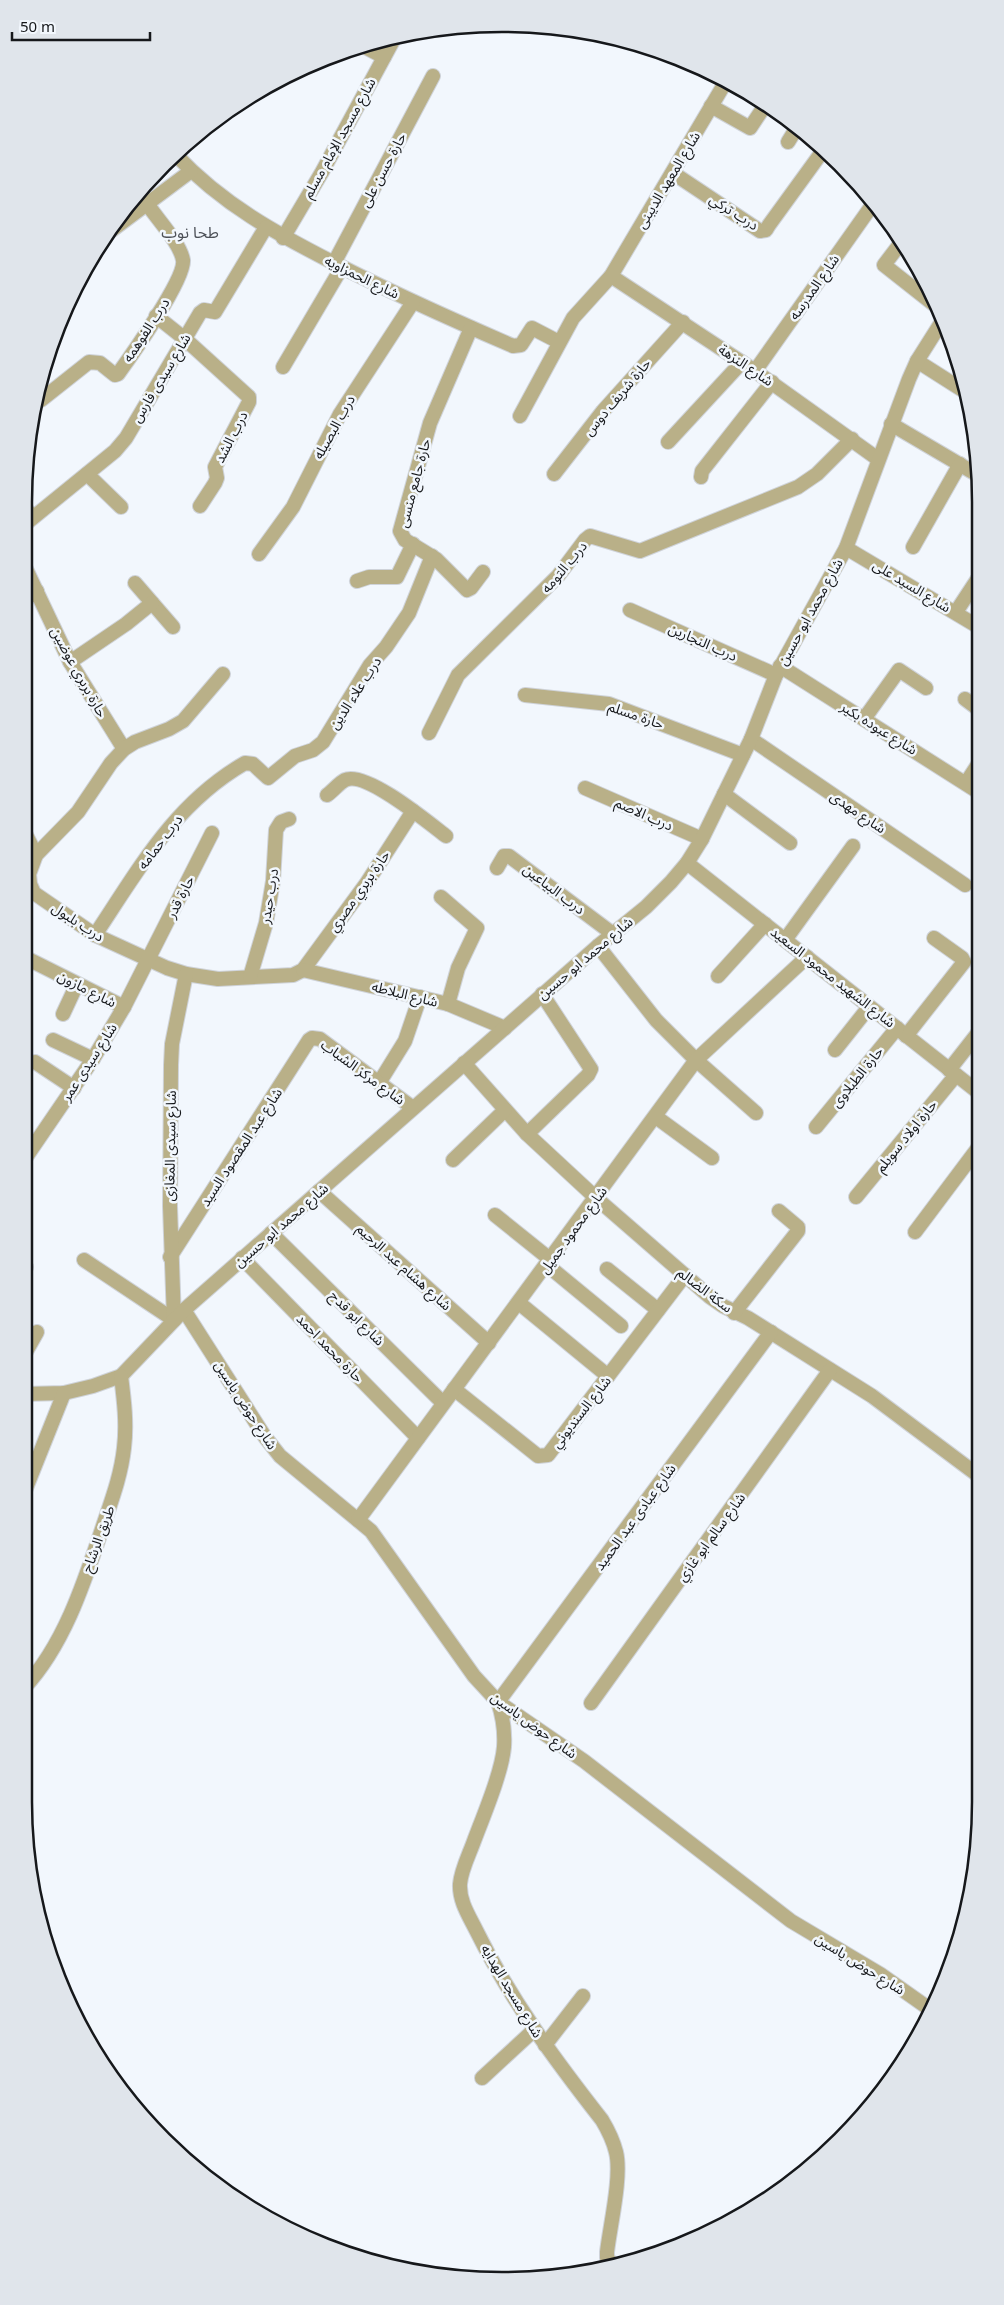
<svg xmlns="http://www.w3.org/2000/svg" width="1004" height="2305" viewBox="0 0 1004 2305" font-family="Georgia,'Noto Sans Arabic',serif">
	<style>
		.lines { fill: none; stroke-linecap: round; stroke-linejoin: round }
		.minor-casing { stroke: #cfd3d9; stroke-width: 16 }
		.minor { stroke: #b9b088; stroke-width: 14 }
		.labels { text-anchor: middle; stroke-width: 5; stroke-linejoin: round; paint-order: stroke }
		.street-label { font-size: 14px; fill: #16181b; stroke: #f2f7fd }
		.quarter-label { font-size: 16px; fill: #4d5158; stroke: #f2f7fd }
		.rim { fill: none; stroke: #16181b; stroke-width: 2.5 }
	</style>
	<rect width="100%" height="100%" fill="#f2f7fd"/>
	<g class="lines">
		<defs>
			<g id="minor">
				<polyline points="363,46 384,57"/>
				<polyline points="711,106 750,128 766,104"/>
				<polyline points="788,142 796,129"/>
				<path d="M 176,155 C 222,204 277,234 336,264 C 394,294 453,320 513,346 L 521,345 L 532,328 L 559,342"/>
				<polyline points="673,173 760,231 766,230 769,225 822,152"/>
				<polyline points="112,230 191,171"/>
				<polyline points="283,238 322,172 395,37"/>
				<polyline points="900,244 884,265 936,306"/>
				<polyline points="334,263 433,76"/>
				<polyline points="611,276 755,371 878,459"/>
				<polyline points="156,316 185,339 249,397 249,402 215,467 217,478 215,483 200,506"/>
				<polyline points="471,328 430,423 400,531 405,540 436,559 467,590 471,588 483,572"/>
				<polyline points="917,361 961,389"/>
				<polyline points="283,367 342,267"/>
				<polyline points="755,371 873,204"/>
				<path d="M 41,400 L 89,362 L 100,363 L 115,375 L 118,374 C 131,356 186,278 183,260 C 180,243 158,220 148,205"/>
				<polyline points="520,416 573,318 611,276 725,83"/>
				<polyline points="891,424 976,474"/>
				<polyline points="668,442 742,362"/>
				<polyline points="87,474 121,507"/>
				<polyline points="554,474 603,411 683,322"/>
				<polyline points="701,477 702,471 772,382"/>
				<polyline points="24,507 33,517"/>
				<polyline points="24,525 115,451 126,438 200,313 204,310 215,312 266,227"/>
				<polyline points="913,547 960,464"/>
				<polyline points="846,548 977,626"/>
				<polyline points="259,554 293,507 340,414 413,302"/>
				<polyline points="24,565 70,662 124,749"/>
				<polyline points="357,581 369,577 397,577 413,544"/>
				<polyline points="135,583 173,627"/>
				<polyline points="24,600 37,591"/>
				<polyline points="630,610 776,675"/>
				<polyline points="956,612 977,580"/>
				<polyline points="70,662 126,624 152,603"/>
				<polyline points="780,666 977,791"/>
				<polyline points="223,674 183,721 169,729 135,742 124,749 111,763 78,812 36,855 29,874 30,884 34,893 95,935 167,968 186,974 218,979 293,975 303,970 366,884 413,811"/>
				<polyline points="525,695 609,704 743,755"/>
				<polyline points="965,699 977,708"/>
				<polyline points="864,719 899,670 926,688"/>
				<polyline points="429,733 458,675 558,576 585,540 590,536 640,551 798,487 817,474 852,439"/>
				<polyline points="751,739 965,885"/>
				<polyline points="966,783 977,766"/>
				<polyline points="585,788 702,839"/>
				<polyline points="724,794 790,843"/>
				<path d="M 327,795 C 333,791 339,783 345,780 C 365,770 429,823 446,836"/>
				<polyline points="24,831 36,855"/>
				<polyline points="687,863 978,1092"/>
				<polyline points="497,868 504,856 509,856 613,934"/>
				<polyline points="441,897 477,928 458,968 448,1004"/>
				<path d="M 95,935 C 139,869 174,804 245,763 L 253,764 L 268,778 L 295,756 L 313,750 L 323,742 L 370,665 L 386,647 L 409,613 L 432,556"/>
				<polyline points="785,940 853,846"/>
				<polyline points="598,946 656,1020 696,1060 756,1113"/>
				<polyline points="24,957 124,1007"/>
				<polyline points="303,970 448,1004 505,1028"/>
				<polyline points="718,976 765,924"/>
				<polyline points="250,977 266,923 273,881 276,830 281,822 289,819"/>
				<polyline points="63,1014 77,984"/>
				<polyline points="906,1036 964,962 962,958 934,938"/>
				<polyline points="53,1040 93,1059"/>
				<polyline points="835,1050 869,1007"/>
				<polyline points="35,1062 74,1088"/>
				<polyline points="464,1063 527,1134 596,1198 710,1297 723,1306 748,1318 872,1396 979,1476"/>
				<polyline points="949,1070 978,1033"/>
				<polyline points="379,1083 405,1041 420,997"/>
				<polyline points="656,1117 712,1158"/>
				<polyline points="816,1127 897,1028"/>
				<polyline points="527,1134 588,1075 591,1069 542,994"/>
				<polyline points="24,1160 93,1059 124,1007 212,833"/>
				<polyline points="453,1160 505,1110"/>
				<polyline points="319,1191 489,1343"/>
				<polyline points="856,1197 956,1075"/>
				<polyline points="495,1215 551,1260"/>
				<polyline points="915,1232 978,1148"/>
				<polyline points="271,1233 443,1403"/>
				<polyline points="170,1257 309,1040 312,1038 320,1039 413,1108"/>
				<polyline points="242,1258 418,1438"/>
				<polyline points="84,1260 174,1320"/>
				<polyline points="24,1265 26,1267"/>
				<polyline points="547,1265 621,1326"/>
				<polyline points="607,1269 658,1310"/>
				<polyline points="519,1303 608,1376"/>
				<polyline points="184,1310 265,1437 280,1456 371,1531 474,1676 498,1702 584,1761 791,1921 880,1974 931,2010"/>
				<polyline points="734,1313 798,1231 798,1227 779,1211"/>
				<polyline points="174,1320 170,1206 171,1065 172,1044 186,974"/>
				<polyline points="24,1355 37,1332"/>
				<polyline points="454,1389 538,1456 548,1455 685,1275"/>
				<polyline points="24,1394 64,1393 93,1386 121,1376 184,1310 598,946 646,907 671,882 687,863 702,839 751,739 776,675 846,548 909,379 917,361 941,323"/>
				<polyline points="24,1493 64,1393"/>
				<polyline points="358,1520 696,1060 807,957"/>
				<path d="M 24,1688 C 64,1645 84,1583 102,1529 C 111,1502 121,1476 124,1448 C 127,1424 124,1400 121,1376"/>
				<polyline points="591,1703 830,1370"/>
				<polyline points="545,2045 583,1996"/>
				<polyline points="482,2078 534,2030"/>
				<path d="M 614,2266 L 607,2258 L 607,2252 C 610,2226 622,2176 616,2152 C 613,2140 608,2130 602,2120 C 555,2060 510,1999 476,1930 C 469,1916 459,1901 460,1884 C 461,1870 469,1855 474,1841 C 483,1817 502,1772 504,1747 C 505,1732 503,1717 498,1702 L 771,1332"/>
			</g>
		</defs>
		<use href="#minor" class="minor-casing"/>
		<use href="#minor" class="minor"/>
	</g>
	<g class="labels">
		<g class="street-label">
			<text transform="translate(339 138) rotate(-61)" y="5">شارع مسجد الإمام مسلم</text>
			<text transform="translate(383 170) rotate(-62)" y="5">حارة حسن على</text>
			<text transform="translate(668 180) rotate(-59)" y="5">شارع المعهد الديبنى</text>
			<text transform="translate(734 212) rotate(32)" y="5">درب تركي</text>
			<text transform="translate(362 277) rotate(26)" y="5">شارع الحمزاويه</text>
			<text transform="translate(814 287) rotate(-55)" y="5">شارع المدرسه</text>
			<text transform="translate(146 330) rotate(-57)" y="5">درب الفوهمه</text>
			<text transform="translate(746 365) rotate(34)" y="5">شارع النزهة</text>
			<text transform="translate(161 378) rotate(-59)" y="5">شارع سيدى فارس</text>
			<text transform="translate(617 397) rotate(-50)" y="5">حارة شريف دوس</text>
			<text transform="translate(334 427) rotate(-61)" y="5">درب البصيله</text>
			<text transform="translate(231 437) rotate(-63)" y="5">درب الشد</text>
			<text transform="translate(414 483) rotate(-75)" y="5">حارة جامع منسى</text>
			<text transform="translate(564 567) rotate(-50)" y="5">درب التومه</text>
			<text transform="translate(912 586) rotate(31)" y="5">شارع السيد على</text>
			<text transform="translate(810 612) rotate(-61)" y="5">شارع محمد ابو حسين</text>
			<text transform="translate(703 642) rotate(24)" y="5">درب النجارين</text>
			<text transform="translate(79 672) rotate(61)" y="5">حارة بربري عوضين</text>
			<text transform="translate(355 693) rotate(-57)" y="5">درب علاء الدين</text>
			<text transform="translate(636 715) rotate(19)" y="5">حارة مسلم</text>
			<text transform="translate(879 728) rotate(32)" y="5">شارع عبوده بكير</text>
			<text transform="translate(858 812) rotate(34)" y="5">شارع مهدى</text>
			<text transform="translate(644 814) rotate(24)" y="5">درب الاصم</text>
			<text transform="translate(160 842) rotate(-53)" y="5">درب حمامه</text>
			<text transform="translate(554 889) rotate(37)" y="5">درب البياعين</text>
			<text transform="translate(359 891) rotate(-55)" y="5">حارة بربري مصري</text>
			<text transform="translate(269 896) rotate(-81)" y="5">درب حيدر</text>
			<text transform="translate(180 897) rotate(-63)" y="5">حارة قدر</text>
			<text transform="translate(78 922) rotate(33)" y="5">درب بلبول</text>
			<text transform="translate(585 958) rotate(-40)" y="5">شارع محمد ابو حسين</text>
			<text transform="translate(833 977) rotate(38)" y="5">شارع الشهيد محمود السعيد</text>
			<text transform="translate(87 989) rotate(27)" y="5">شارع مازون</text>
			<text transform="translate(405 994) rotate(14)" y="5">شارع البلاطه</text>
			<text transform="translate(89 1062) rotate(-57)" y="5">شارع سيدى عمر</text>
			<text transform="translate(363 1072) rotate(36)" y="5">شارع مركز الشباب</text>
			<text transform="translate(857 1077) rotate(-51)" y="5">حارة الطبلاوى</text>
			<text transform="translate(906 1136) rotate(-51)" y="5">حارة اولاد سويلم</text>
			<text transform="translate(170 1146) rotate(-89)" y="5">شارع سيدى المغازى</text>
			<text transform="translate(241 1147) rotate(-57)" y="5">شارع عبد المقصود السيد</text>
			<text transform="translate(281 1225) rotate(-41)" y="5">شارع محمد ابو حسين</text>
			<text transform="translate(573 1230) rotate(-54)" y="5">شارع محمود جميل</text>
			<text transform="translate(404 1267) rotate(42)" y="5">شارع هشام عبد الرحيم</text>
			<text transform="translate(705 1290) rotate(37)" y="5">سكة الضالم</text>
			<text transform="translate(357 1318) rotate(45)" y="5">شارع ابو قدح</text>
			<text transform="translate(330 1348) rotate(46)" y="5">حارة محمد احمد</text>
			<text transform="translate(246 1405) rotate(57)" y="5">شارع حوض ياسين</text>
			<text transform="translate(581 1412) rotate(-52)" y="5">شارع السنديوني</text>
			<text transform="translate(635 1517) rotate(-54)" y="5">شارع عبادى عبد الحميد</text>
			<text transform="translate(711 1537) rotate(-54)" y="5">شارع سالم ابو غازي</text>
			<text transform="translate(98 1539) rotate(-70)" y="5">طريق الرشاح</text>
			<text transform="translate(534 1725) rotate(36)" y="5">شارع حوض ياسين</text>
			<text transform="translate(860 1964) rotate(32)" y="5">شارع حوض ياسين</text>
			<text transform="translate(512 1991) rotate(59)" y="5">شارع مسجد الهدايه</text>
		</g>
		<g class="quarter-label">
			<text x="190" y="238">طحا نوب</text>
		</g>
	</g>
	<path d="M0 0H1004V2305H0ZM502 32H502A470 470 0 0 1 972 502V1802A470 470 0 0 1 502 2272H502A470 470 0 0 1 32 1802V502A470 470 0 0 1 502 32Z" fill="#e0e5eb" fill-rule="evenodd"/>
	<path class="rim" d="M502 32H502A470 470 0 0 1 972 502V1802A470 470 0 0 1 502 2272H502A470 470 0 0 1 32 1802V502A470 470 0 0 1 502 32Z"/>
	<path d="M12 32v8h138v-8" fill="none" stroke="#16181b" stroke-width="2.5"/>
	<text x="20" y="32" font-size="15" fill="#16181b" stroke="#f2f7fd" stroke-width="4" paint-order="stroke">50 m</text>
</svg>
